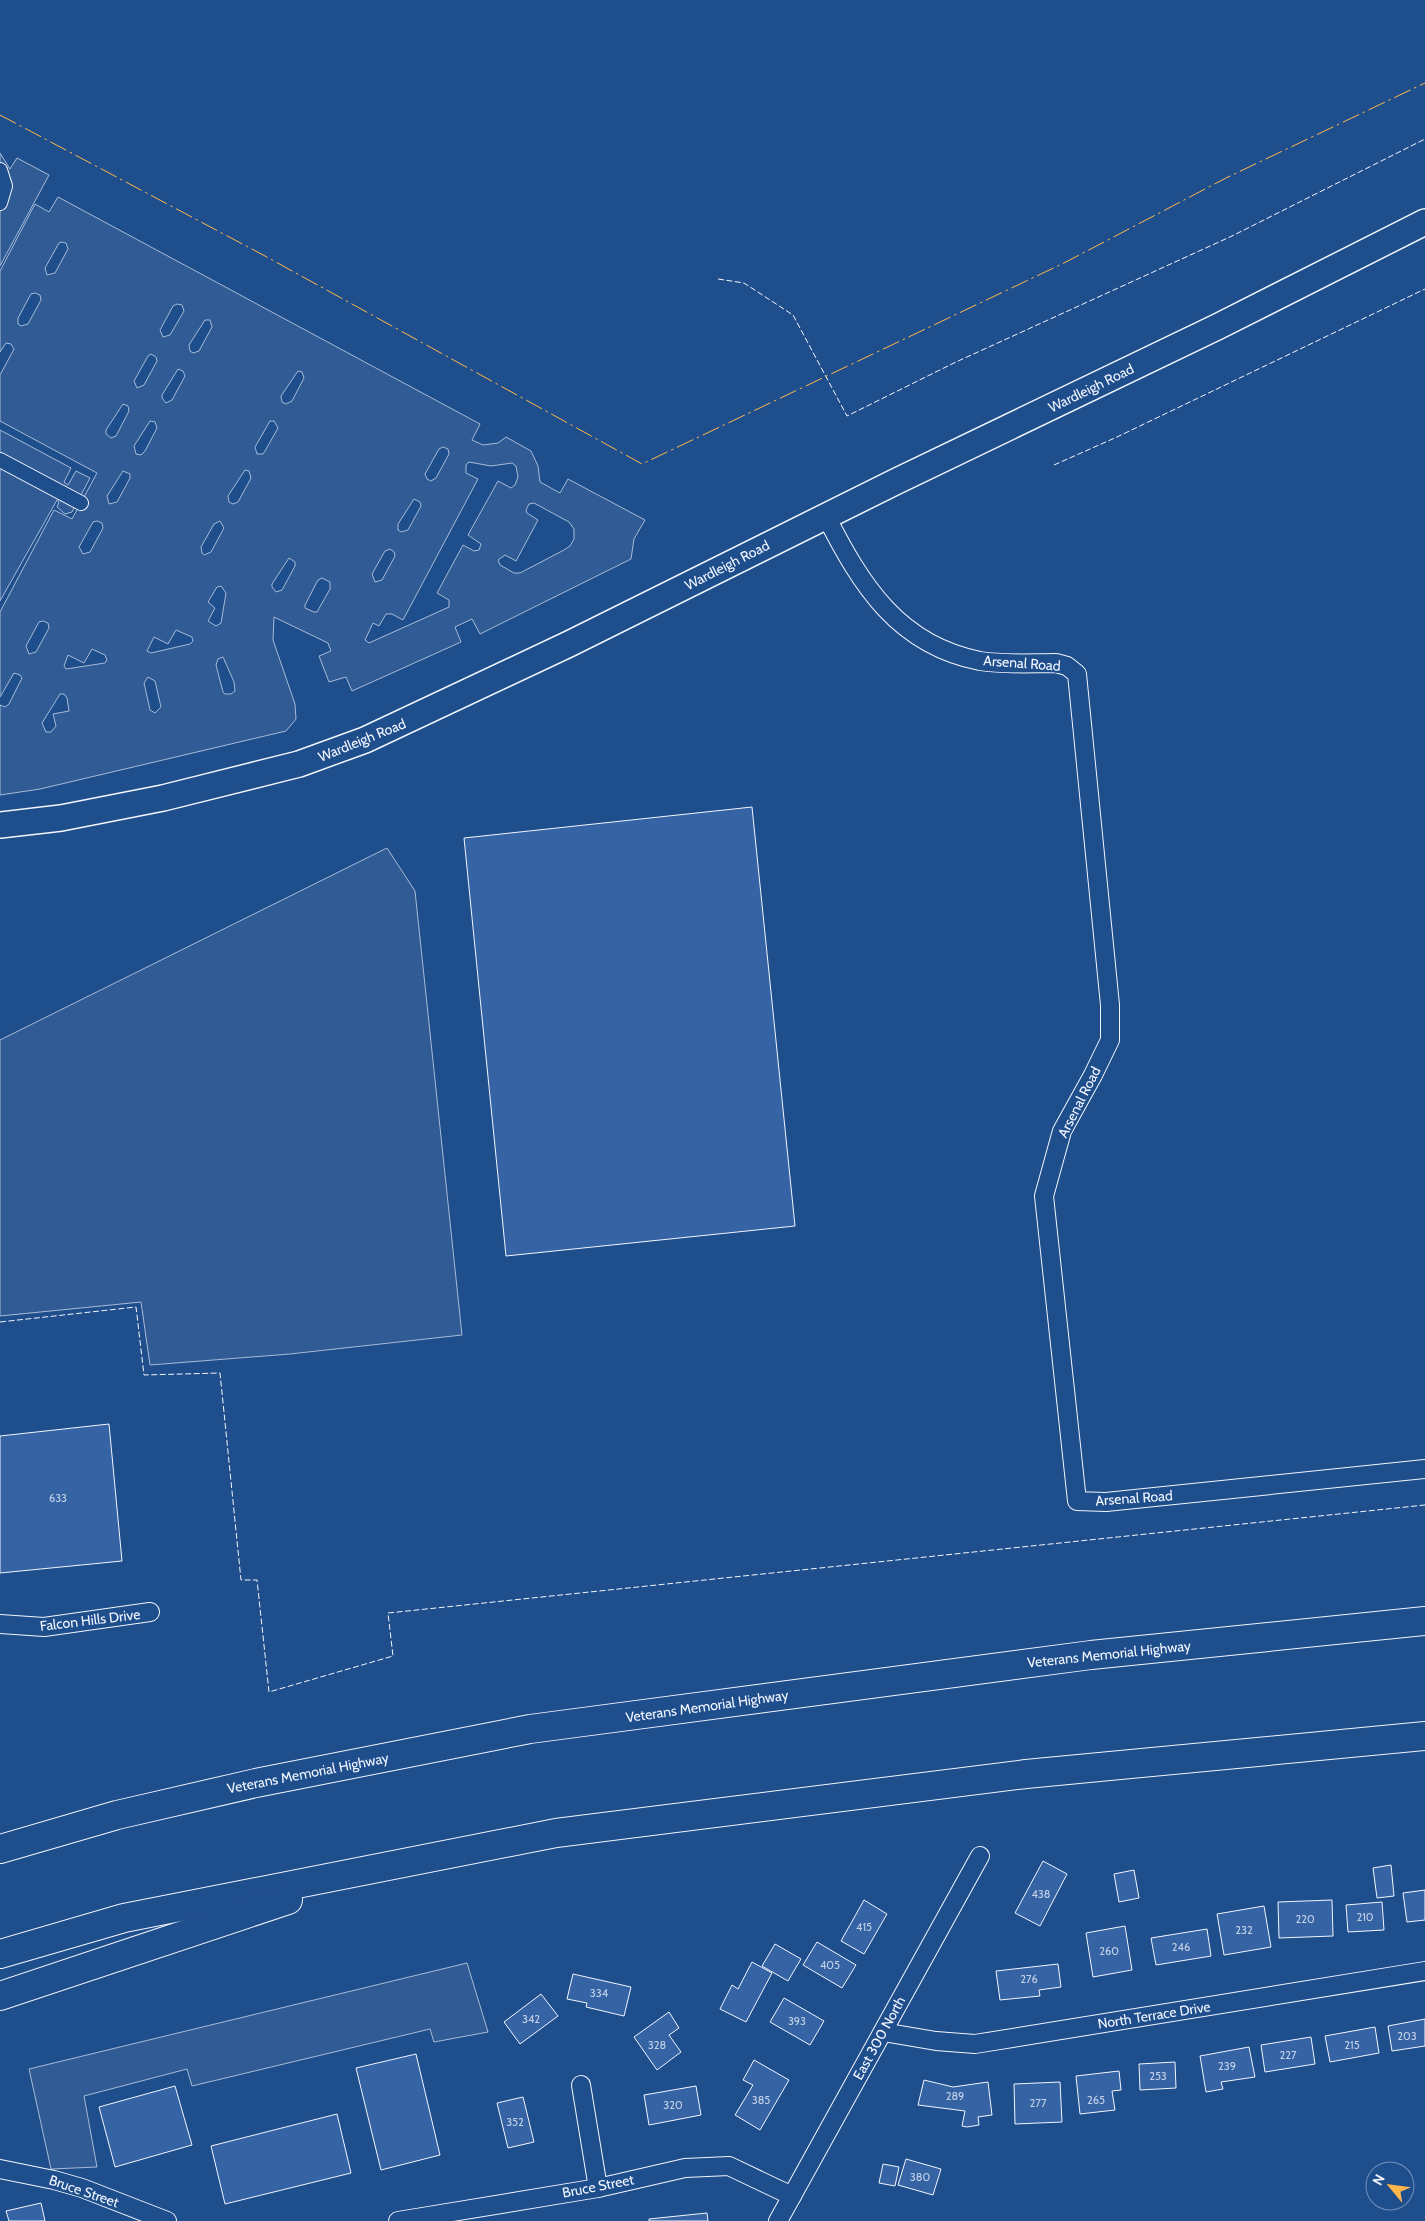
<svg xmlns="http://www.w3.org/2000/svg" width="1425" height="2221" viewBox="0 0 1425 2221" font-family="Cabin,sans-serif">
	<style>
		.built { fill: #305b95; stroke: #a8bbd7; fill-rule: evenodd }
		.building { fill: #3563a3; stroke: #f2f6ff }
		.lines { fill: none; stroke-linecap: round; stroke-linejoin: round }
		.pedestrian-casing { stroke: #f2f6ff; stroke-width: 16 }
		.minor-casing { stroke: #f2f6ff; stroke-width: 20 }
		.secondary-casing { stroke: #f2f6ff; stroke-width: 28 }
		.motorway-casing { stroke: #f2f6ff; stroke-width: 30 }
		.pedestrian { stroke: #1f4e8c; stroke-width: 14 }
		.minor { stroke: #1f4e8c; stroke-width: 18 }
		.secondary { stroke: #1f4e8c; stroke-width: 25 }
		.motorway { stroke: #1f4e8c; stroke-width: 28 }
		.fence { stroke: #f2f6ff; stroke-width: 1; stroke-dasharray: 6 2.5; stroke-linecap: butt }
		.power { stroke: #ffb74d; stroke-width: 1; stroke-dasharray: 18 4 2.5 4; stroke-linecap: butt }
		.labels { text-anchor: middle; stroke-width: 4; stroke-linejoin: round; paint-order: stroke }
		.number-label { font-size: 11px; fill: #c3d1e8 }
		.street-label { font-size: 14px; fill: #f2f6ff; stroke: #1f4e8c }
	</style>
	<rect width="100%" height="100%" fill="#1f4e8c"/>
	<g class="built">
		<polygon points="0,153 10,169 17,158 49,175 0,266"/>
		<path d="M 58,197 L 480,424 L 472,440 L 483,445 L 498,443 L 506,437 L 531,451 L 538,466 L 540,482 L 560,493 L 568,479 L 645,520 L 634,539 L 631,559 L 480,634 L 472,619 L 455,627 L 461,642 L 352,691 L 346,677 L 329,682 L 319,656 L 331,651 L 328,643 L 274,617 L 273,640 L 295,704 L 296,719 L 286,731 L 40,789 L 0,795 L 0,705 L 5,707 L 9,704 L 22,678 L 20,675 L 14,673 L 0,697 L 0,612 L 54,510 L 72,519 L 97,473 L 0,421 L 0,375 L 14,349 L 11,344 L 6,343 L 0,352 L 0,271 L 35,204 L 49,212 ZM 62,242 L 66,243 L 68,249 L 55,273 L 47,275 L 45,268 L 59,243 ZM 35,293 L 40,295 L 41,300 L 28,324 L 21,326 L 18,324 L 18,318 L 31,294 ZM 177,304 L 182,305 L 184,311 L 170,335 L 163,337 L 160,330 L 173,306 ZM 205,320 L 210,320 L 212,327 L 199,351 L 193,353 L 190,351 L 189,345 ZM 151,354 L 156,357 L 157,361 L 144,385 L 137,388 L 134,381 L 148,356 ZM 178,369 L 183,371 L 185,376 L 172,400 L 166,403 L 162,398 L 162,395 ZM 298,371 L 302,372 L 304,378 L 292,401 L 286,404 L 282,402 L 281,396 ZM 123,404 L 128,406 L 129,411 L 116,436 L 111,438 L 106,434 L 106,430 ZM 150,421 L 155,422 L 157,428 L 145,451 L 141,455 L 136,454 L 134,446 ZM 270,421 L 274,421 L 278,428 L 265,451 L 263,454 L 257,454 L 255,447 ZM 443,447 L 448,449 L 449,454 L 436,478 L 431,481 L 427,479 L 425,474 L 439,449 ZM 469,462 L 491,466 L 512,463 L 516,466 L 518,477 L 515,485 L 511,488 L 498,481 L 468,535 L 481,544 L 479,550 L 474,551 L 463,545 L 437,593 L 449,600 L 449,607 L 369,643 L 365,640 L 373,623 L 379,626 L 386,614 L 392,614 L 403,620 L 478,479 L 466,473 L 466,465 ZM 245,470 L 249,471 L 251,478 L 238,502 L 233,504 L 229,502 L 228,496 ZM 123,471 L 130,474 L 130,478 L 117,502 L 109,504 L 107,496 ZM 414,499 L 420,502 L 421,506 L 408,530 L 401,532 L 398,530 L 398,524 ZM 534,503 L 569,522 L 574,529 L 574,539 L 570,546 L 564,550 L 520,573 L 514,573 L 500,565 L 498,560 L 505,555 L 516,561 L 538,520 L 527,513 L 526,510 L 529,504 ZM 97,521 L 102,523 L 103,528 L 90,552 L 83,554 L 79,547 L 93,522 ZM 220,521 L 224,528 L 211,552 L 204,555 L 202,553 L 201,547 L 214,524 ZM 390,549 L 394,552 L 395,556 L 382,580 L 375,582 L 372,574 L 385,551 ZM 289,558 L 295,562 L 295,566 L 282,590 L 276,592 L 272,587 L 272,584 ZM 322,578 L 330,582 L 330,589 L 317,612 L 314,612 L 305,608 L 305,605 L 318,580 ZM 221,586 L 226,593 L 221,623 L 216,626 L 208,621 L 215,608 L 208,602 L 217,587 ZM 43,621 L 48,623 L 49,628 L 36,652 L 29,654 L 26,646 L 39,622 ZM 176,630 L 192,637 L 193,641 L 190,644 L 151,653 L 147,651 L 154,637 L 168,644 ZM 92,649 L 105,655 L 107,660 L 105,663 L 66,669 L 64,666 L 68,655 L 84,663 ZM 223,657 L 234,682 L 235,691 L 231,694 L 225,694 L 223,692 L 216,665 L 218,659 ZM 148,677 L 155,681 L 161,707 L 155,713 L 150,710 L 144,683 ZM 60,694 L 64,694 L 67,698 L 69,711 L 53,714 L 56,726 L 51,732 L 46,732 L 42,723 Z"/>
		<polygon points="0,430 71,468 64,482 68,485 76,471 90,478 72,512 65,514 57,507 59,502 57,500 0,601"/>
		<polygon points="387,848 415,891 462,1335 290,1354 150,1365 141,1302 0,1316 0,1040"/>
		<polygon points="467,1963 488,2032 434,2042 430,2029 192,2086 187,2069 84,2096 97,2167 51,2169 29,2069"/>
	</g>
	<g class="building">
		<polygon points="752,807 795,1226 506,1256 464,838"/>
		<polygon points="109,1424 122,1561 0,1573 0,1436"/>
		<polygon points="1043,1861 1067,1874 1040,1926 1015,1913"/>
		<polygon points="1391,1865 1394,1896 1377,1898 1373,1868"/>
		<polygon points="1134,1870 1139,1898 1119,1902 1114,1874"/>
		<polygon points="1425,1890 1425,1920 1407,1922 1403,1893"/>
		<polygon points="864,1900 887,1914 864,1954 841,1941"/>
		<polygon points="1332,1900 1333,1936 1279,1938 1278,1902"/>
		<polygon points="1382,1902 1384,1930 1348,1932 1346,1905"/>
		<polygon points="1264,1906 1271,1947 1224,1955 1217,1914"/>
		<polygon points="1125,1926 1132,1970 1093,1977 1086,1933"/>
		<polygon points="1207,1929 1211,1956 1156,1965 1151,1938"/>
		<polygon points="817,1942 856,1965 842,1988 803,1965"/>
		<polygon points="775,1944 801,1959 788,1981 762,1966"/>
		<polygon points="752,1962 772,1973 746,2022 720,2009 732,1985 738,1989"/>
		<polygon points="1058,1964 1061,1987 1039,1990 1040,1996 1000,2000 996,1971"/>
		<polygon points="573,1974 631,1987 624,2016 586,2007 587,2003 567,1999"/>
		<polygon points="541,1994 558,2016 520,2044 504,2022"/>
		<polygon points="784,1998 824,2021 810,2045 770,2022"/>
		<polygon points="669,2012 679,2028 669,2035 681,2052 657,2070 634,2037"/>
		<polygon points="1425,2019 1425,2046 1392,2051 1388,2026"/>
		<polygon points="1375,2027 1379,2053 1330,2062 1325,2036"/>
		<polygon points="1311,2037 1315,2064 1265,2072 1261,2045"/>
		<polygon points="1249,2047 1255,2077 1221,2082 1223,2089 1206,2092 1200,2056"/>
		<polygon points="416,2054 440,2155 381,2170 356,2068"/>
		<polygon points="754,2060 789,2080 760,2130 735,2115 753,2085 743,2080"/>
		<polygon points="1175,2062 1176,2088 1140,2090 1139,2064"/>
		<polygon points="1119,2071 1121,2090 1112,2091 1115,2110 1080,2114 1076,2076"/>
		<polygon points="924,2080 953,2087 988,2082 992,2115 978,2117 979,2125 967,2127 962,2126 965,2111 918,2105"/>
		<polygon points="1060,2082 1062,2122 1015,2124 1014,2084"/>
		<polygon points="175,2086 192,2145 115,2167 99,2107"/>
		<polygon points="696,2086 701,2115 649,2125 644,2095"/>
		<polygon points="523,2097 534,2142 508,2148 497,2103"/>
		<polygon points="337,2114 351,2173 225,2204 211,2146"/>
		<polygon points="906,2159 941,2169 933,2195 898,2185"/>
		<polygon points="883,2164 899,2167 895,2186 879,2183"/>
		<polygon points="41,2203 45,2221 9,2221 6,2211"/>
		<polygon points="707,2213 708,2221 649,2221 649,2219"/>
	</g>
	<g class="lines">
		<defs>
			<g id="pedestrian">
				<polyline points="0,170 5,186 0,203"/>
				<polyline points="0,460 81,503"/>
			</g>
			<g id="minor">
				<path d="M 826,516 C 861,585 898,645 980,661 C 1004,665 1032,663 1056,663 L 1067,666 L 1077,674 L 1110,1005 L 1110,1040 L 1093,1075 L 1062,1131 L 1044,1196 L 1077,1501 L 1106,1502 L 1425,1469"/>
				<polyline points="0,1624 44,1627 150,1612"/>
				<polyline points="883,2032 936,2041 975,2044 1425,1971"/>
				<polyline points="581,2085 598,2188"/>
				<polyline points="0,2169 54,2180 82,2188 167,2221"/>
				<polyline points="398,2221 598,2188 685,2168 729,2166 792,2196"/>
				<polyline points="778,2221 980,1856"/>
			</g>
			<polyline id="secondary" points="0,825 61,818 163,798 299,764 365,740 569,644 897,481 1217,327 1425,222"/>
			<g id="motorway">
				<polyline points="0,1849 117,1815 256,1783 530,1729 1091,1655 1425,1621"/>
				<polyline points="0,1954 124,1918 556,1833 1026,1774 1425,1736"/>
				<polyline points="0,1996 288,1900"/>
			</g>
		</defs>
		<use href="#pedestrian" class="pedestrian-casing"/>
		<use href="#minor" class="minor-casing"/>
		<use href="#secondary" class="secondary-casing"/>
		<use href="#motorway" class="motorway-casing"/>
		<use href="#pedestrian" class="pedestrian"/>
		<use href="#minor" class="minor"/>
		<use href="#secondary" class="secondary"/>
		<use href="#motorway" class="motorway"/>
		<g class="fence">
			<polyline points="718,279 744,283 793,315 847,416 956,362 1232,236 1425,139"/>
			<polyline points="1054,465 1117,437 1425,289"/>
			<polyline points="0,1322 136,1307 144,1375 220,1373 241,1580 257,1580 269,1692 393,1656 388,1613 1425,1505"/>
		</g>
		<polyline class="power" points="0,115 265,256 642,464 1064,263 1226,178 1425,83"/>
	</g>
	<g class="labels">
		<g class="number-label">
			<text x="58" y="1502">633</text>
			<text x="1041" y="1898">438</text>
			<text x="1365" y="1921">210</text>
			<text x="1305" y="1923">220</text>
			<text x="864" y="1931">415</text>
			<text x="1244" y="1934">232</text>
			<text x="1181" y="1951">246</text>
			<text x="1109" y="1955">260</text>
			<text x="830" y="1969">405</text>
			<text x="1029" y="1983">276</text>
			<text x="599" y="1997">334</text>
			<text x="531" y="2023">342</text>
			<text x="797" y="2025">393</text>
			<text x="1407" y="2040">203</text>
			<text x="657" y="2049">328</text>
			<text x="1352" y="2049">215</text>
			<text x="1288" y="2059">227</text>
			<text x="1227" y="2070">239</text>
			<text x="1158" y="2080">253</text>
			<text x="955" y="2100">289</text>
			<text x="761" y="2104">385</text>
			<text x="1096" y="2104">265</text>
			<text x="1038" y="2107">277</text>
			<text x="673" y="2109">320</text>
			<text x="515" y="2126">352</text>
			<text x="920" y="2181">380</text>
		</g>
		<g class="street-label">
			<text transform="translate(1091 388) rotate(-26)" y="5">Wardleigh Road</text>
			<text transform="translate(727 565) rotate(-27)" y="5">Wardleigh Road</text>
			<text transform="translate(1022 663) rotate(4)" y="5">Arsenal Road</text>
			<text transform="translate(362 740) rotate(-22)" y="5">Wardleigh Road</text>
			<text transform="translate(1079 1102) rotate(-63)" y="5">Arsenal Road</text>
			<text transform="translate(1134 1498) rotate(-4)" y="5">Arsenal Road</text>
			<text transform="translate(90 1620) rotate(-7)" y="5">Falcon Hills Drive</text>
			<text transform="translate(1109 1654) rotate(-6)" y="5">Veterans Memorial Highway</text>
			<text transform="translate(707 1706) rotate(-8)" y="5">Veterans Memorial Highway</text>
			<text transform="translate(308 1773) rotate(-11)" y="5">Veterans Memorial Highway</text>
			<text transform="translate(1154 2015) rotate(-9)" y="5">North Terrace Drive</text>
			<text transform="translate(879 2038) rotate(-61)" y="5">East 300 North</text>
			<text transform="translate(598 2186) rotate(-11)" y="5">Bruce Street</text>
			<text transform="translate(84 2191) rotate(19)" y="5">Bruce Street</text>
		</g>
	</g>
	<g transform="translate(1390 2186) rotate(299)"><circle r="24" fill="#1f4e8c" stroke="#7391ba"/>
	<path d="M0-4L9 19L0 12L-9 19Z" fill="#ffb74d"/>
	<text y="-8" font-size="14" font-weight="bold" text-anchor="middle" fill="#f2f6ff">N</text>
	</g>
</svg>
